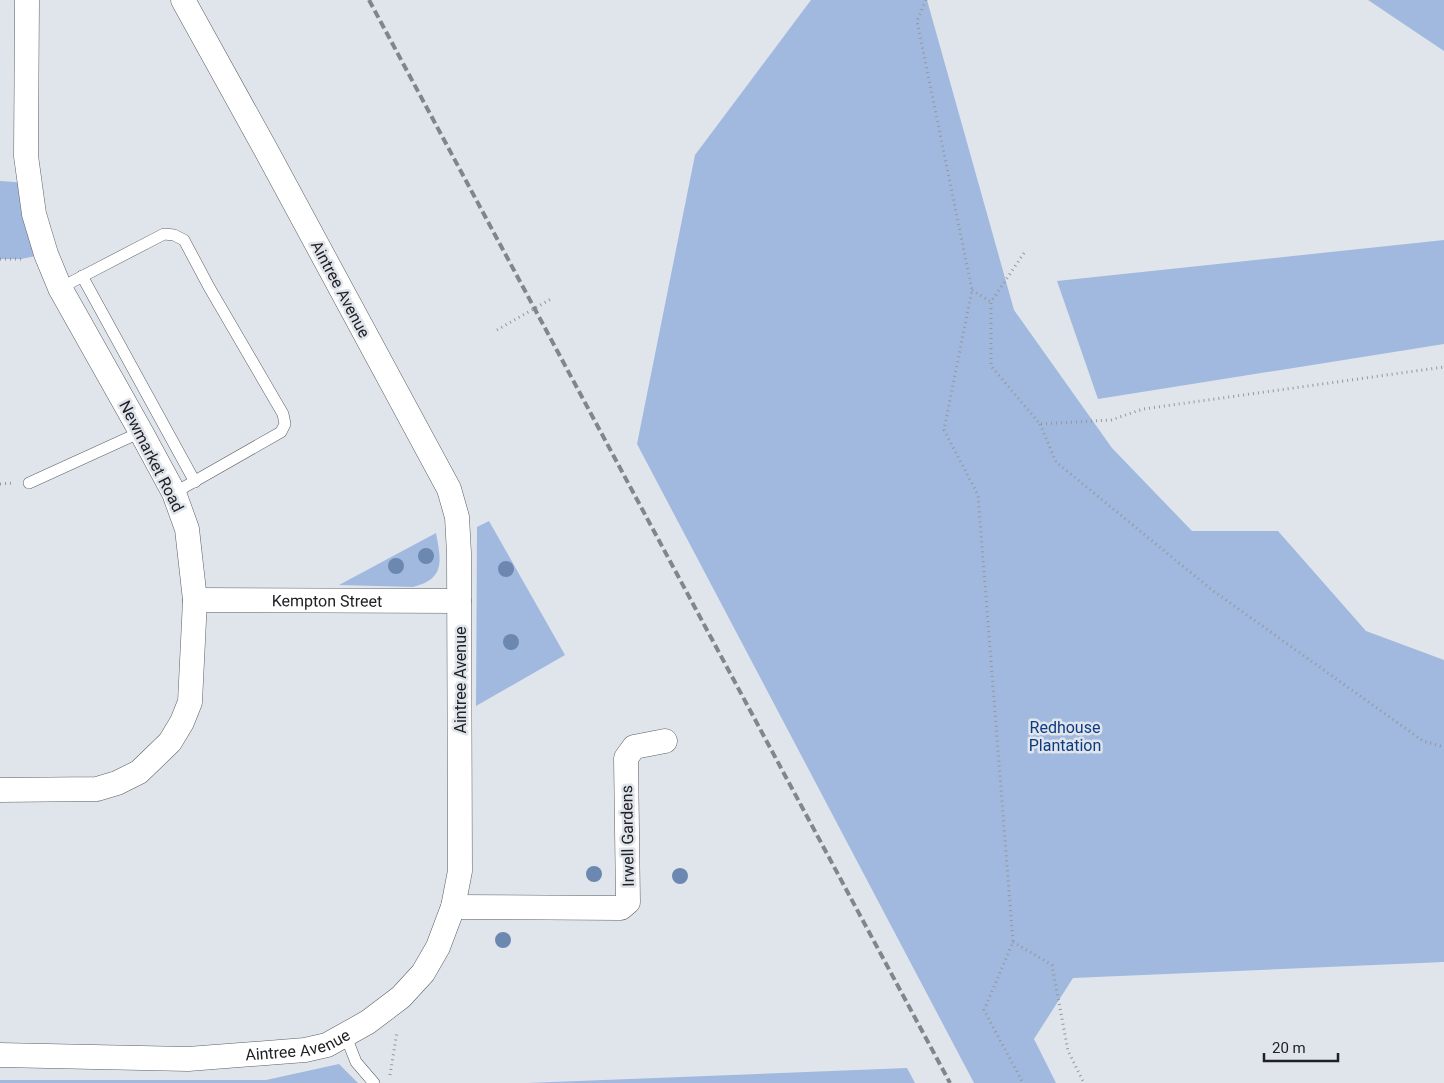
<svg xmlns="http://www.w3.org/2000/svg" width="1444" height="1083" viewBox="0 0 1444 1083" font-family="Roboto,sans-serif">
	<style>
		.green { fill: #a1b9de }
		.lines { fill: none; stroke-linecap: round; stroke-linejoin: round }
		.lane-casing { stroke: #5b5f65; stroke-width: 12 }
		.street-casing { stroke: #5b5f65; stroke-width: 25 }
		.path { stroke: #94979d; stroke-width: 3; stroke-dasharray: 1 4; stroke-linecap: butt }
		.lane { stroke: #fff; stroke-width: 11 }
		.street { stroke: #fff; stroke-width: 24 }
		.rail { stroke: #82858a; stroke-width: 4; stroke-dasharray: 8 4; stroke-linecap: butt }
		.tree { fill: #6c88b1 }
		.labels { text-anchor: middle; stroke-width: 5; stroke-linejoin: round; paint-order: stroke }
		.street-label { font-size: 16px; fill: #202124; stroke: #e0e5ec }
		.park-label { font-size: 16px; fill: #0d3b81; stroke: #e0e5ec }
	</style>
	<rect width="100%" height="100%" fill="#e0e5ec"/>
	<g class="green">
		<polygon points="811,0 927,0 1014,310 1112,448 1192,531 1278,531 1366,631 1444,660 1444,962 1073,978 1034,1039 1056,1083 974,1083 637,444 695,155"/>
		<polygon points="1368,0 1444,0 1444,51"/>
		<polygon points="0,181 30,183 46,254 21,259 0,259"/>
		<polygon points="1444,240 1444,344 1098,399 1057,281"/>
		<polygon points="489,521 565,655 476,706 477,527"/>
		<path d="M 436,533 C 441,560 446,579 413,587 L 339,585 Z"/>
		<polygon points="339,1064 358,1083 0,1083 0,1080 266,1080"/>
		<polygon points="907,1068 915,1083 527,1083"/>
	</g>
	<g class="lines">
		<defs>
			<g id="lane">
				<polyline points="82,276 195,482"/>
				<polyline points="60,288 164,234 174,235 184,240 209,287 283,414 285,424 281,432 174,493"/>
				<polyline points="29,483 141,432"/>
				<polyline points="345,1034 356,1062 374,1083"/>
			</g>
			<g id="street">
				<path id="s1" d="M 195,600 L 459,601"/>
				<polyline points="0,790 97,789 117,783 139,772 170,742 182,722 190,702 195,600 187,529 174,493 141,432 60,288 46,254 34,214 26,156 27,0"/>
				<polyline points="453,907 621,908 628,902 626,758 634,747 665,741"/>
				<path id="s2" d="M 0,1055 L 188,1059 L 305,1050 L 327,1045 L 368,1022 L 401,997 L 423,973 L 438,947 L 453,907 L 460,871 L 459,553 L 457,517 L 449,489 L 266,150 L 183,0"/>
			</g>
		</defs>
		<use href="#lane" class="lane-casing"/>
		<use href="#street" class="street-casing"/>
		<g class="path">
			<polyline points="926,0 917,21 972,290 944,430 978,495 1013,942 984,1010 1023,1083"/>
			<polyline points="1024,253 991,302 991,366 1040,424 1111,420 1143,409 1444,367"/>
			<polyline points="0,259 23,259"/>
			<polyline points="972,290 991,302"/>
			<polyline points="497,330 551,299"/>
			<polyline points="1040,424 1056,462 1212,590 1423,741 1444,747"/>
			<polyline points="0,484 13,483"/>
			<polyline points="1013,942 1052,965 1068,1051 1084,1083"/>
			<polyline points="390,1075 397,1032"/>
		</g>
		<use href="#lane" class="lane"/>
		<use href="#street" class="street"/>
		<polyline class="rail" points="369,0 950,1083"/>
	</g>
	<g class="tree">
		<circle cx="426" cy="556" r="8"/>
		<circle cx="396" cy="566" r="8"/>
		<circle cx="506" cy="569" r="8"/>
		<circle cx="511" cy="642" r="8"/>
		<circle cx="594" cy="874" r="8"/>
		<circle cx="680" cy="876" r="8"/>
		<circle cx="503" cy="940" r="8"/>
	</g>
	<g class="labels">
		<g class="street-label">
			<text transform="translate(341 289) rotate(62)" y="6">Aintree Avenue</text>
			<text transform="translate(152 456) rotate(63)" y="6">Newmarket Road</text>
			<text dy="6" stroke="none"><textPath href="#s1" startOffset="132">Kempton Street</textPath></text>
			<text transform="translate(460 680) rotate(-90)" y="6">Aintree Avenue</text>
			<text transform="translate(627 836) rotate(-91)" y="6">Irwell Gardens</text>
			<text dy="6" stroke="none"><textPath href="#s2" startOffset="299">Aintree Avenue</textPath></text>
		</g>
		<g class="park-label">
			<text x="1065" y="733">Redhouse<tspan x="1065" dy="18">Plantation</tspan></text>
		</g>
	</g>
	<path d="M1264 1053v8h74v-8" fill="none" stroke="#202124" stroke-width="2.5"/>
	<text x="1272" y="1053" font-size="15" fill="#202124" stroke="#e0e5ec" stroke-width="4" paint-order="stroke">20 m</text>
</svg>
